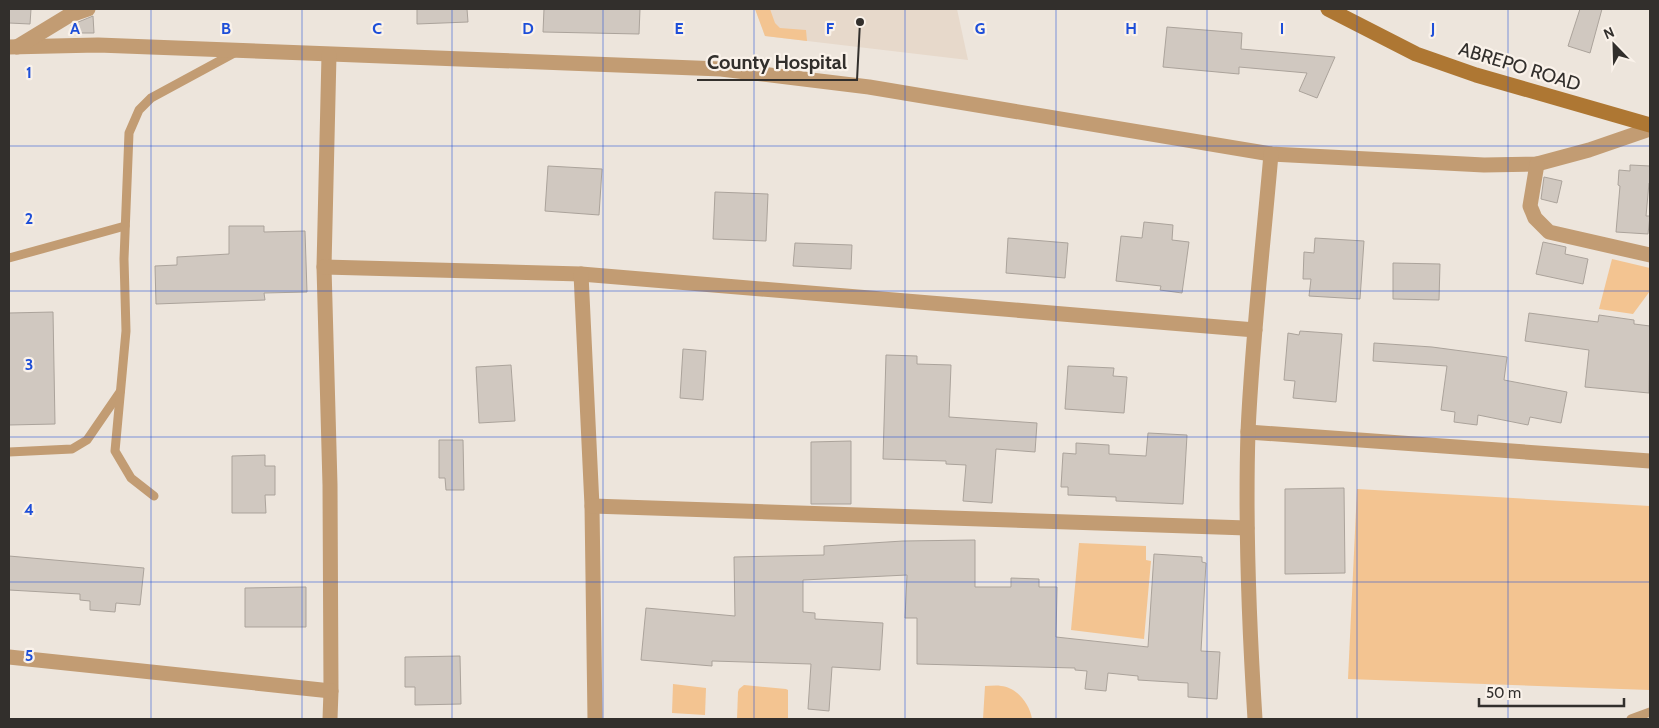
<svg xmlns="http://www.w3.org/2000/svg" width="1659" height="728" viewBox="0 0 1659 728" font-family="Cabin,sans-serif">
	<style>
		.built { fill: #e7d9cb }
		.green { fill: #f3c491 }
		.building { fill: #d0c8c0; stroke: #aba39b }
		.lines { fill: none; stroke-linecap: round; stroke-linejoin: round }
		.lane { stroke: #c29c73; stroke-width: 9 }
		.street { stroke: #c29c73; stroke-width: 15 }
		.secondary { stroke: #ae7733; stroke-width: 15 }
		.grid { fill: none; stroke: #1d4ed8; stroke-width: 1; stroke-opacity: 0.55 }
		.labels { text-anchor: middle; stroke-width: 4.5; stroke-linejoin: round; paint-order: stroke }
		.street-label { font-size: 19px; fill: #322f2c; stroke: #faf2ea }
		.grid-label { font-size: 16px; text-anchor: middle; font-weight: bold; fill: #1d4ed8; stroke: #faf2ea; stroke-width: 4.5; stroke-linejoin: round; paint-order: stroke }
		.leader { fill: none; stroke: #322f2c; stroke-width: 2 }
		.callout-dot { fill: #322f2c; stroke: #faf2ea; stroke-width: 2 }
		.callout-label { font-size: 20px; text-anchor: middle; font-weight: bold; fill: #322f2c; stroke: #faf2ea; stroke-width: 4.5; stroke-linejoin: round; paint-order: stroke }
	</style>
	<rect width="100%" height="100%" fill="#ede5dc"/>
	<polygon class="built" points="755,9 957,9 968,60 765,36"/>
	<g class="green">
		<polygon points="755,9 770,9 775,23 780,28 806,30 807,41 765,36"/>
		<polygon points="1612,259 1650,268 1650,291 1633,314 1599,309"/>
		<polygon points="1357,489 1650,506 1650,674 1649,690 1348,679"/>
		<polygon points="1079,543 1146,546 1146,560 1151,561 1144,639 1071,630"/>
		<polygon points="673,684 706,688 705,715 672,713"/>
		<polygon points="744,685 786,689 788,690 788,719 737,719 738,692 739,689"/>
		<path d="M 985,686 C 990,686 996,685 1001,686 C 1017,687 1030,705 1032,719 L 983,719 Z"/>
	</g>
	<g class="building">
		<polygon points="9,9 31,9 30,24 9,23"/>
		<polygon points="417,9 467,9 468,22 417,24"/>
		<polygon points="544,9 640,9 639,34 543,32"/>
		<polygon points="1580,9 1602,9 1590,53 1568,46"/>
		<polygon points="93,16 94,33 72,33 71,25"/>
		<polygon points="1167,27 1242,33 1241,49 1335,57 1317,98 1299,91 1307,73 1239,67 1239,74 1163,67"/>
		<polygon points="1630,165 1650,166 1650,183 1649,183 1646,216 1650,216 1648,234 1616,232 1620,186 1618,185 1619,170 1630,171"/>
		<polygon points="548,166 602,169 599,215 545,211"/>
		<polygon points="1544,177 1562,181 1557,203 1541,199"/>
		<polygon points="715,192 768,194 766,241 713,239"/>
		<polygon points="1144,222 1173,225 1172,240 1189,242 1182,293 1160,290 1161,286 1116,281 1121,236 1142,238"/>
		<polygon points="229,226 264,226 264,232 305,231 307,292 264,293 265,300 156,304 155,266 177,265 177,257 229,254"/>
		<polygon points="1008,238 1068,243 1065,278 1006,273"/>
		<polygon points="1315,238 1364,241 1360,299 1309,296 1311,279 1303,279 1304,252 1314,253"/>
		<polygon points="1543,242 1566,247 1565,254 1588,259 1583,284 1536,274"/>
		<polygon points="795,243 852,245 851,269 793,266"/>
		<polygon points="1393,263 1440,264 1439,300 1393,299"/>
		<polygon points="53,312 55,424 9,425 9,313"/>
		<polygon points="1529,313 1598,322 1599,315 1634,320 1634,324 1650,326 1649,393 1585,387 1589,350 1525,341"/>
		<polygon points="1300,331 1342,334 1336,402 1293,398 1295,381 1284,380 1288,333 1299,335"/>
		<polygon points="1374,343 1432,347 1507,357 1504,380 1567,392 1561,423 1530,417 1528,425 1478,415 1477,425 1454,422 1455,412 1441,410 1447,366 1373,361"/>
		<polygon points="683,349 706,351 703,400 680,398"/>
		<polygon points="886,355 917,356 917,364 951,365 949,417 1037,423 1035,452 996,449 992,503 963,501 966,465 946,464 946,461 883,459"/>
		<polygon points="511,365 515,421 479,423 476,367"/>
		<polygon points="1068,366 1114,368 1113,376 1127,377 1124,413 1065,409"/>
		<polygon points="1148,433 1187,435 1183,504 1116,501 1116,497 1068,495 1068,487 1061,487 1063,453 1076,454 1076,443 1109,445 1109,454 1146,456"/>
		<polygon points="439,440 463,440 464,490 446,490 445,478 439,478"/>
		<polygon points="851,441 851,504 811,504 811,442"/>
		<polygon points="265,455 265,466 275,466 275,495 265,495 266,513 232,513 232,456"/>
		<polygon points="1344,488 1345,573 1285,574 1285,489"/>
		<polygon points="975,540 975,587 1011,587 1011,578 1039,579 1039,587 1057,587 1056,637 1148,647 1154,554 1202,557 1202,562 1206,563 1201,651 1220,652 1217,699 1188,697 1188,683 1138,680 1138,676 1108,673 1106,691 1085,689 1087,671 1075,670 1075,668 917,664 917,618 905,618 907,575 803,580 803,612 815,613 815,619 883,623 880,670 832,667 829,711 808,709 811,664 712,661 712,666 641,660 646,608 735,616 734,557 824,555 824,546 903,541"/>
		<polygon points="9,556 144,568 140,605 116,603 115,612 90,610 90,601 80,600 80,594 9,590"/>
		<polygon points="306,587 306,627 245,627 245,588"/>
		<polygon points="460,656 461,704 415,705 415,687 405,687 405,657"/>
	</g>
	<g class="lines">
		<g class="lane">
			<polyline points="9,258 125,226"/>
			<polyline points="9,452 72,449 87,440 120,392"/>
			<polyline points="154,496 131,478 115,451 126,331 124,259 129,133 139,110 151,98 236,52"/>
			<polyline points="1631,719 1650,712"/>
		</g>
		<g class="street">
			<polyline points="9,47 98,45 721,69 869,87 1271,154 1484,165 1537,164 1589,150 1650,129"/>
			<polyline points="17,47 68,16 88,9"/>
			<polyline points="329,55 324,267 330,485 331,691 330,719"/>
			<polyline points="1537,164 1530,206 1535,218 1549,232 1650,255"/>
			<polyline points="324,267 581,274 1255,330"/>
			<polyline points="581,274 592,506 595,719"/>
			<polyline points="1248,432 1650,461"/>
			<polyline points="592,506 1247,528"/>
			<polyline points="9,657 331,691"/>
			<path d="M 1255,719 C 1249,624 1245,528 1248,432 C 1252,340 1263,247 1271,154"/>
		</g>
		<polyline class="secondary" points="1328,9 1416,54 1476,75 1650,125"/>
	</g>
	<path class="grid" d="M 151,9 L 151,719M 302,9 L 302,719M 452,9 L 452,719M 603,9 L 603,719M 754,9 L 754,719M 905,9 L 905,719M 1056,9 L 1056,719M 1207,9 L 1207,719M 1357,9 L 1357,719M 1508,9 L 1508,719M 9,146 L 1650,146M 9,291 L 1650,291M 9,437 L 1650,437M 9,582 L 1650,582"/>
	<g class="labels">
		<g class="street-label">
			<text transform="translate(1520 66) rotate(17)" y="7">ABREPO ROAD</text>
		</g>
	</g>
	<g class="grid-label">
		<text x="75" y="34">A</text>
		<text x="226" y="34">B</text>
		<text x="377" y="34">C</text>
		<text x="528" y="34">D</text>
		<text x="679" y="34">E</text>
		<text x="830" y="34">F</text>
		<text x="980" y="34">G</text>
		<text x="1131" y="34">H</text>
		<text x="1282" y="34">I</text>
		<text x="1433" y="34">J</text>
		<text x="29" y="78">1</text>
		<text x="29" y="224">2</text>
		<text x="29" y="370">3</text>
		<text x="29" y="515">4</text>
		<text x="29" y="661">5</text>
	</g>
	<path class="leader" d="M860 22L857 80H697"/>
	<circle class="callout-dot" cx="860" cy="22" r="5"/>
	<g class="callout-label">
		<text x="777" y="69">County Hospital</text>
	</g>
	<rect width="1659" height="728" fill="none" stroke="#322f2c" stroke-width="20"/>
	<g transform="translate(1614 45) rotate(337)" stroke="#faf2ea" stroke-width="4" paint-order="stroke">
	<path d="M0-4L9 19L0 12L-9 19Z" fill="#322f2c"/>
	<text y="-8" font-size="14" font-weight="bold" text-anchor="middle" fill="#322f2c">N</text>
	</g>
	<path d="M1479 698v8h145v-8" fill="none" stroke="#322f2c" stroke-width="2.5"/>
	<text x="1486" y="698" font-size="15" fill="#322f2c" stroke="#faf2ea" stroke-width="4" paint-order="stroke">50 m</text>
</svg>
